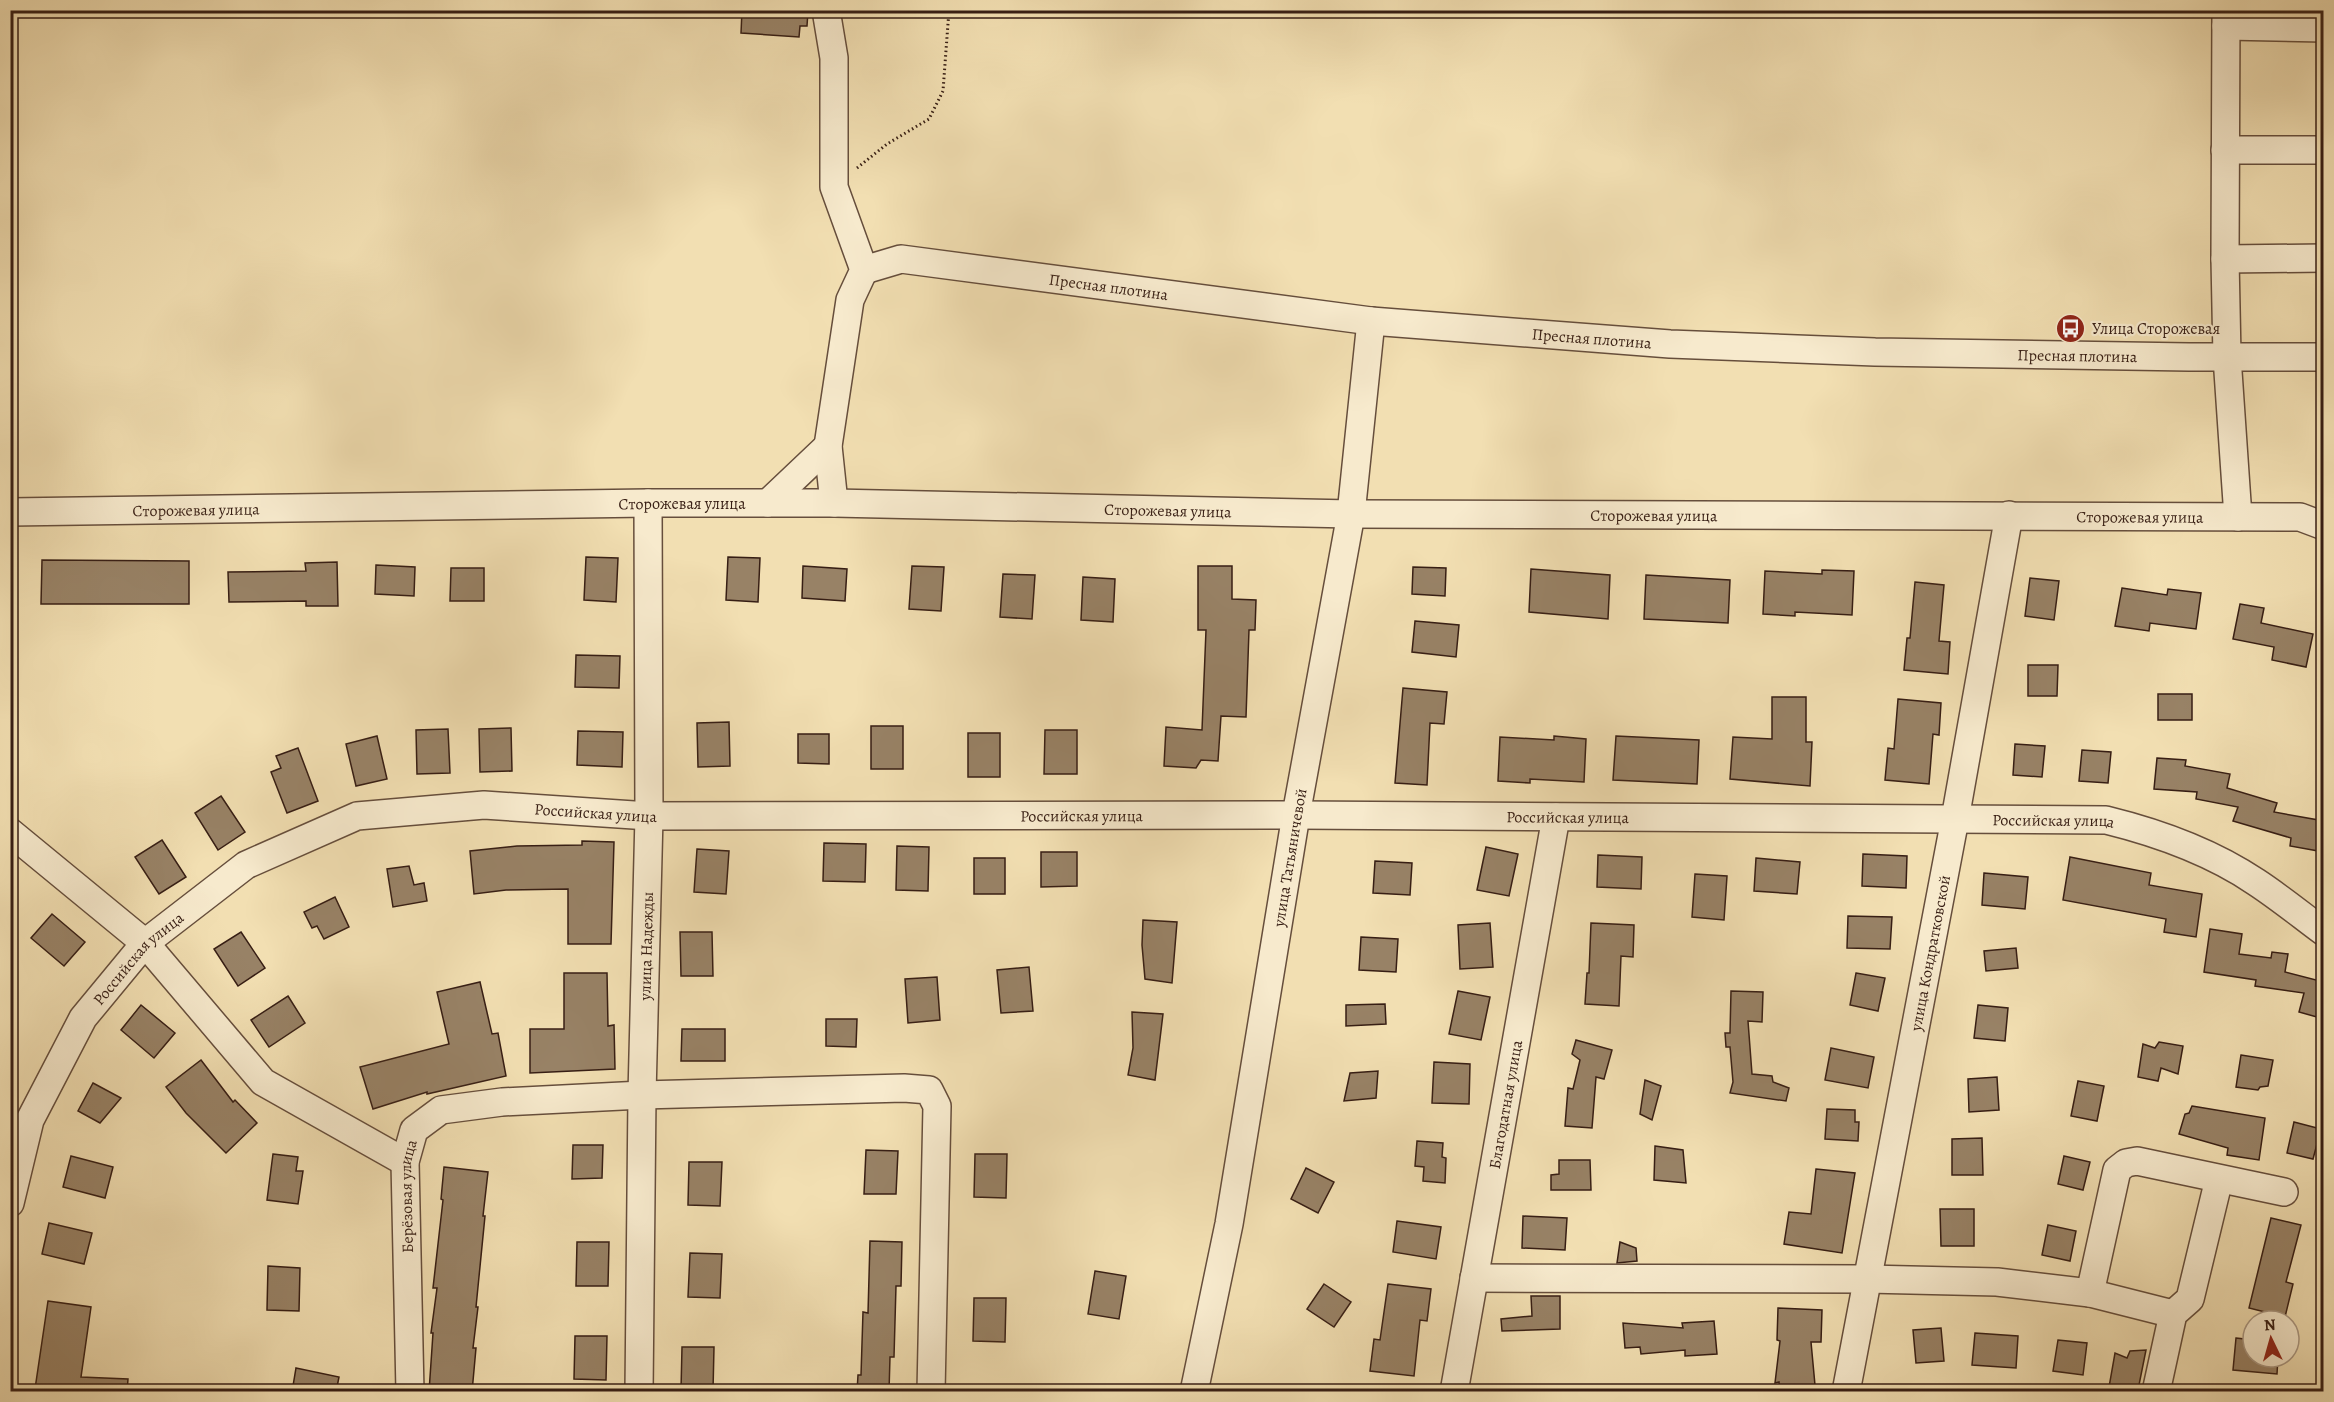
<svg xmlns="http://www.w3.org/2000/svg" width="2334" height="1402" viewBox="0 0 2334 1402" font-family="Alegreya,serif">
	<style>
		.building { fill: #988266; stroke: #371e14; stroke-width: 1.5 }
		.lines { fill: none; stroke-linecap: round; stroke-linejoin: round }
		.minor-casing { stroke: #664e3c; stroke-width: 30 }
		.path { stroke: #371e14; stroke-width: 3; stroke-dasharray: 1.5 3; stroke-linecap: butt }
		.minor { stroke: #f7eacd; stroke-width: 27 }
		.labels { text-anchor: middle; stroke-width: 4.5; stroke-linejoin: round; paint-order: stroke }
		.street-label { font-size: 16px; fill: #371e14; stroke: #f7eacd }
		.poi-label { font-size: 16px; fill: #371e14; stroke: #f7eacd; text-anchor: start }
	</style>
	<rect width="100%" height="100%" fill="#f2dfb2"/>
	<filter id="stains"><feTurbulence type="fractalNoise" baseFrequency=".00333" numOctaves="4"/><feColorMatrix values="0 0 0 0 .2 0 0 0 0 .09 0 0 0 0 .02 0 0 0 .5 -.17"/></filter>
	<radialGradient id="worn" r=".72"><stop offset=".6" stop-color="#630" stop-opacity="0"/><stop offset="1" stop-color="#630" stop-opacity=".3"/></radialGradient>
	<g class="building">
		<polygon points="742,10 808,11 807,26 800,26 799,37 741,33"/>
		<polygon points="586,557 618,558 616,602 584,600"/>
		<polygon points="728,557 760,558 758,602 726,600"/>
		<polygon points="42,560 189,561 189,604 41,604"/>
		<polygon points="337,562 338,606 306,606 306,601 229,602 228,572 306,571 305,563"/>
		<polygon points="376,565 415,567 414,596 375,594"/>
		<polygon points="803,566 847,569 845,601 802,598"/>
		<polygon points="912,566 944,567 941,611 909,609"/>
		<polygon points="1198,566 1232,566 1232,599 1256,600 1255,630 1249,630 1246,717 1221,716 1218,761 1201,760 1196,768 1164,766 1166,727 1202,730 1206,630 1198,630"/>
		<polygon points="1413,567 1446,568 1445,596 1412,594"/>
		<polygon points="451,568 484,568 484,601 450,601"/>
		<polygon points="1531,569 1610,575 1608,619 1529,612"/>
		<polygon points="1822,570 1854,571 1852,615 1795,612 1795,616 1763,614 1765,571 1822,574"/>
		<polygon points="1003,574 1035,575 1032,619 1000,617"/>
		<polygon points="1646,575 1730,580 1728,623 1644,619"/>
		<polygon points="1083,577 1115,579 1113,622 1081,620"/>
		<polygon points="2030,578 2059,581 2054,620 2025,616"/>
		<polygon points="1915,582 1944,585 1939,641 1950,642 1948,674 1904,670 1907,638 1910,638"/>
		<polygon points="2122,588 2167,595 2168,589 2201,593 2196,629 2150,623 2149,631 2115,626"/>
		<polygon points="2240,604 2264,608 2261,623 2313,634 2306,667 2272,660 2274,647 2233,639"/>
		<polygon points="1415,621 1459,625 1456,657 1412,652"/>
		<polygon points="576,655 620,656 619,688 575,687"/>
		<polygon points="2028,665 2058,665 2057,696 2028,696"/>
		<polygon points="1403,688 1447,692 1444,724 1430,723 1427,785 1395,783"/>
		<rect x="2158" y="694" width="34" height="26"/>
		<polygon points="1772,697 1806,697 1806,742 1812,742 1810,786 1730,779 1733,737 1772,739"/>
		<polygon points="1898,699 1941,703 1939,735 1933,734 1929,784 1885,780 1888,748 1894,749"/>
		<polygon points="729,722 730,766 698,767 697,723"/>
		<rect x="871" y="726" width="32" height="43"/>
		<polygon points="511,728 512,771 480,772 479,729"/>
		<polygon points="448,729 450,773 417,774 416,730"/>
		<polygon points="1045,730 1077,730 1077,774 1044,774"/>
		<polygon points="578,731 623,732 622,767 577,765"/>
		<rect x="968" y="733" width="32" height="44"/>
		<polygon points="798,734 829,734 829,764 798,763"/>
		<polygon points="377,736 387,779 356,786 346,744"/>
		<polygon points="1554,736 1586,739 1584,782 1530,779 1530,783 1498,781 1500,737 1554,740"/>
		<polygon points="1616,736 1699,740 1697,784 1613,780"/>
		<polygon points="2015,744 2045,746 2042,777 2013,775"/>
		<polygon points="298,748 318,801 287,813 271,772 281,768 276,756"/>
		<polygon points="2082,750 2111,752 2108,783 2079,781"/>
		<polygon points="2157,758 2186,760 2185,766 2230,774 2227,788 2277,803 2274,812 2324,821 2324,852 2290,846 2291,838 2233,821 2238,807 2196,799 2197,792 2154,789"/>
		<polygon points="221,796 245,832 218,850 195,813"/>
		<polygon points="162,840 186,877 159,894 135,857"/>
		<polygon points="582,841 614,842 611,944 568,944 568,889 506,890 474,894 470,851 517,846 582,845"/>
		<polygon points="824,843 866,844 865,882 823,881"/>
		<polygon points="897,846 929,847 928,891 896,890"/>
		<polygon points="1486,847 1518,854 1509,896 1477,890"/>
		<polygon points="697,849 729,851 726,894 694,892"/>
		<polygon points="1041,852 1077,852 1077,886 1041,887"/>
		<polygon points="1863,854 1907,856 1906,888 1862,886"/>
		<polygon points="1598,855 1642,857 1641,889 1597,887"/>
		<polygon points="2070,857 2151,873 2149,885 2202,894 2196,937 2164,932 2166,919 2063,900"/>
		<rect x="974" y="858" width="31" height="36"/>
		<polygon points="1756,858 1800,862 1797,894 1754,891"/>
		<polygon points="1375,861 1412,863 1410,895 1373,893"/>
		<polygon points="409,866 414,885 424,883 427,901 393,907 387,869"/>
		<polygon points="1984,873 2028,877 2025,909 1982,905"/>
		<polygon points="1695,874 1727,876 1724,920 1692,917"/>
		<polygon points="335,897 349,927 324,939 317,926 312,928 304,912"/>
		<polygon points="52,914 85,942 64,966 31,938"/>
		<polygon points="1848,916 1892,917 1890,949 1847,948"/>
		<polygon points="1143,920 1177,922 1172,983 1145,979 1142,945"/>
		<polygon points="1490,923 1493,967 1460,969 1458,925"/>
		<polygon points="1591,923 1634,925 1633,957 1621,956 1619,1006 1585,1004 1587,973 1589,973"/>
		<polygon points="2210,929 2242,934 2239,954 2271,958 2272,952 2288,954 2285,972 2324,982 2324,1019 2299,1012 2304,993 2255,986 2256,980 2204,972"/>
		<polygon points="241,932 265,968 238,986 214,949"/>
		<polygon points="680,932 712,932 713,976 681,976"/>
		<polygon points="1361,937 1398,939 1396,972 1359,970"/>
		<polygon points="2016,948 2018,968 1986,971 1984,951"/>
		<polygon points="1029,967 1033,1011 1001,1013 997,970"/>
		<polygon points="564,973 607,973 608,1026 614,1025 615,1069 530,1073 530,1029 564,1029"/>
		<polygon points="1856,973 1885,978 1878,1011 1850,1005"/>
		<polygon points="937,977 940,1020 908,1023 905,979"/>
		<polygon points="480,982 492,1034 498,1033 506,1076 427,1094 427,1092 373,1109 360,1067 449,1044 437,992"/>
		<polygon points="1458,991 1490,997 1481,1040 1449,1034"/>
		<polygon points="1731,991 1763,992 1762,1022 1748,1021 1752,1074 1772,1076 1773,1082 1789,1088 1786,1101 1730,1093 1733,1082 1730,1047 1726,1047 1725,1033 1730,1033"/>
		<polygon points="288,996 305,1023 269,1047 251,1020"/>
		<polygon points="1385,1004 1386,1024 1346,1026 1346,1005"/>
		<polygon points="141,1005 175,1033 154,1058 121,1030"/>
		<polygon points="1978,1005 2008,1008 2005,1041 1974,1038"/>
		<polygon points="1132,1012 1163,1014 1155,1080 1128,1075 1133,1048"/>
		<polygon points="826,1019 857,1019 856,1047 826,1046"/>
		<polygon points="682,1029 725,1029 725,1061 681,1061"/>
		<polygon points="1576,1040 1612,1050 1604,1079 1596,1077 1592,1128 1565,1126 1568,1088 1573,1089 1580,1060 1572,1054"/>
		<polygon points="2159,1042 2183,1046 2178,1074 2161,1068 2158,1081 2138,1077 2143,1044 2155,1048"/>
		<polygon points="1831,1048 1874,1057 1868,1088 1825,1080"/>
		<polygon points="2241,1055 2273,1060 2268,1086 2260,1087 2258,1090 2236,1087"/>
		<polygon points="201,1060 233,1102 235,1100 257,1123 226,1153 186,1113 166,1087"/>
		<polygon points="1434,1062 1470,1064 1469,1104 1432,1103"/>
		<polygon points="1378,1071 1376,1098 1344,1101 1350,1073"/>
		<polygon points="1997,1077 1999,1110 1969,1112 1968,1079"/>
		<polygon points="1645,1080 1661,1086 1652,1120 1640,1114"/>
		<polygon points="2078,1081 2104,1086 2097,1121 2071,1116"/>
		<polygon points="93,1083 121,1098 100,1123 78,1111"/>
		<polygon points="2192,1106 2265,1118 2259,1160 2227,1155 2228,1148 2179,1134 2185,1114 2189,1113"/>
		<polygon points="1827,1109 1855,1110 1855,1122 1859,1122 1858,1141 1825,1139"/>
		<polygon points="2294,1122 2321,1129 2313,1159 2287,1153"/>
		<polygon points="1982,1138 1983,1175 1952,1175 1952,1139"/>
		<polygon points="1417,1141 1443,1143 1442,1157 1446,1158 1445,1183 1423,1181 1424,1167 1415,1166"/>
		<polygon points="573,1145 603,1145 602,1178 572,1179"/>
		<polygon points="1655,1146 1683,1150 1686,1183 1654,1180"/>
		<polygon points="866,1150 898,1151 896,1194 864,1194"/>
		<polygon points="273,1154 298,1157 296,1171 303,1171 298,1204 267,1200"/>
		<polygon points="975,1154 1007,1154 1006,1198 974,1197"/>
		<polygon points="71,1156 113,1167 105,1198 63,1187"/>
		<polygon points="2064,1156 2090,1162 2083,1190 2058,1184"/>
		<polygon points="1559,1160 1590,1160 1591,1190 1551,1190 1551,1175 1559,1174"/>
		<polygon points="689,1162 722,1162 720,1206 688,1205"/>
		<polygon points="444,1167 488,1172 483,1216 485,1216 476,1307 478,1307 473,1348 476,1348 472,1392 429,1392 433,1333 431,1333 437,1288 433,1288 443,1200 441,1199"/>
		<polygon points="1306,1168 1334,1182 1318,1213 1291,1199"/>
		<polygon points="1816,1169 1855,1173 1842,1253 1784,1244 1789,1212 1811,1214"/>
		<polygon points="1940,1209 1974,1209 1974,1246 1941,1246"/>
		<polygon points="1523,1216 1567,1218 1565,1250 1522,1248"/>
		<polygon points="2271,1218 2301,1225 2286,1282 2293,1284 2285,1317 2249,1308"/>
		<polygon points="1397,1221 1441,1227 1436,1259 1393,1252"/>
		<polygon points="49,1223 92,1233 84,1264 42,1254"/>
		<polygon points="2048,1225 2076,1231 2070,1261 2042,1255"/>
		<polygon points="870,1241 902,1242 901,1286 896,1286 894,1357 890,1357 889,1392 857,1392 858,1375 861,1375 863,1312 868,1313"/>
		<polygon points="577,1242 609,1242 608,1286 576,1286"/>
		<polygon points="1620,1242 1636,1248 1637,1261 1617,1263"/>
		<polygon points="690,1253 722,1254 720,1298 688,1297"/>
		<polygon points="268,1266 300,1268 299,1311 267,1310"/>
		<polygon points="1095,1271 1126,1276 1119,1319 1088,1314"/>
		<polygon points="1324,1284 1351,1302 1334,1327 1307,1309"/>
		<polygon points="1388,1284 1431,1289 1427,1321 1420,1320 1414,1376 1370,1371 1374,1339 1380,1340"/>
		<polygon points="1531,1296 1560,1296 1560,1329 1502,1331 1501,1319 1532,1316"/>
		<polygon points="974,1298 1006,1298 1005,1342 973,1341"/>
		<polygon points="48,1301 91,1307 81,1377 128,1379 127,1392 52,1392 35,1389"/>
		<polygon points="1778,1308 1822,1310 1821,1342 1811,1342 1815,1385 1803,1386 1803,1392 1780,1392 1779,1382 1775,1383 1780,1341 1777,1340"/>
		<polygon points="1714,1321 1717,1354 1685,1356 1685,1350 1641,1354 1640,1347 1625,1348 1623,1323 1683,1328 1682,1323"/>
		<polygon points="1941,1328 1944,1361 1916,1363 1913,1330"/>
		<polygon points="1975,1333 2018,1336 2016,1368 1972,1365"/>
		<polygon points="575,1336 607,1336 606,1380 574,1379"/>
		<polygon points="2236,1338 2253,1340 2253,1357 2278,1357 2277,1374 2233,1370"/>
		<polygon points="2058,1340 2087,1343 2083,1375 2053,1371"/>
		<polygon points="682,1347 714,1347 713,1391 681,1390"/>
		<polygon points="2146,1350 2138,1390 2109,1387 2115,1353 2127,1358 2130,1351"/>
		<polygon points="296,1368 339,1377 336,1392 292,1392"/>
	</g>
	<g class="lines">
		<defs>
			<g id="minor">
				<polyline points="826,10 834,58 834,187 864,270 850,300 828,446 834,503"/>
				<polyline points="2226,10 2225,259 2227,357 2238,517"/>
				<polyline points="2226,26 2324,28"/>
				<polyline points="2225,150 2324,150"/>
				<polyline points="2225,259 2324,258"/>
				<path id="s1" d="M 864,270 L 901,259 L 1371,321 L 1670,344 L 1875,352 L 2189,357 L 2324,357"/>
				<polyline points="768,503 828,446"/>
				<path id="s2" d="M 10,512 L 648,503 L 834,503 L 1351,514 L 2300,517 L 2324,526"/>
				<polyline points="10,832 145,943 263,1082 405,1162"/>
				<path id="s3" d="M 10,1203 L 30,1120 L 83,1018 L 145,943 L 246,865 L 357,816 L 484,805 L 649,816 L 1296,815 L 2106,820 C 2159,833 2210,851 2256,882 C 2279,897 2301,915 2324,932"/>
				<polyline points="1474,1278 1867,1279 1997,1282 2090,1293 2173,1314"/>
				<polyline points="2090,1293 2117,1170 2126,1163 2137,1161 2284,1192"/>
				<path id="s4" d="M 410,1392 L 405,1162 L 414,1130 L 441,1110 L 502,1102 L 642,1095 L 904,1088 L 929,1090 L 937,1106 L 931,1392"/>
				<path id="s5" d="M 639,1392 L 642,1095 L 649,816 L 648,503"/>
				<path id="s6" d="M 1194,1392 L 1229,1224 L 1296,815 L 1351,514 L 1371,321"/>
				<path id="s7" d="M 1454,1392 L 1556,817"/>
				<path id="s8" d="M 1846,1392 L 1955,819 L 2009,515"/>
				<polyline points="2156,1392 2173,1314 2190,1299 2219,1179"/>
			</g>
		</defs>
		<use href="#minor" class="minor-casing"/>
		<polyline class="path" points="857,168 887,144 929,119 943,91 949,10"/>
		<use href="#minor" class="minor"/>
	</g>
	<defs>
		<symbol id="bus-disc" viewBox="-11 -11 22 22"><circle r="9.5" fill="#8f2418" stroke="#f7eacd"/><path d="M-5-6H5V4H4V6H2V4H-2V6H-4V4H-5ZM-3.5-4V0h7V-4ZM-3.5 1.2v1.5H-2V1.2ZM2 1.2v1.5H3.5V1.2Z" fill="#fff"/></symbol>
	</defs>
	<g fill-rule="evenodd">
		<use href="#bus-disc" x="2054" y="312" width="33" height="33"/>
	</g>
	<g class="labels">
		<g class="street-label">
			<text dy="6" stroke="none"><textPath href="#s1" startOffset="248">Пресная плотина</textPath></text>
			<text dy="6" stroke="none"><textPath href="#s1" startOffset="734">Пресная плотина</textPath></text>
			<text dy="6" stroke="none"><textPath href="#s1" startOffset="1220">Пресная плотина</textPath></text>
			<text dy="6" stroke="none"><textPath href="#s2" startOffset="672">Сторожевая улица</textPath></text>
			<text dy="6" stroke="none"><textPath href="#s2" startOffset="186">Сторожевая улица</textPath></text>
			<text dy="6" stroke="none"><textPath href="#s2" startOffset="1158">Сторожевая улица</textPath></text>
			<text dy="6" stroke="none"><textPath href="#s2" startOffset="1644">Сторожевая улица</textPath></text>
			<text dy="6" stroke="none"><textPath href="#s2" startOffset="2130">Сторожевая улица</textPath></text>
			<text dy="6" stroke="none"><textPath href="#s3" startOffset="786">Российская улица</textPath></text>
			<text dy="6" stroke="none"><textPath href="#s3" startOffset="1272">Российская улица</textPath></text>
			<text dy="6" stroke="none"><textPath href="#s3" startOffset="1758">Российская улица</textPath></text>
			<text dy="6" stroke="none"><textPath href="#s3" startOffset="2244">Российская улица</textPath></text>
			<text dy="6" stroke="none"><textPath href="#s6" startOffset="543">улица Татьяничевой</textPath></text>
			<text dy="6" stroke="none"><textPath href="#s5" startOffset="446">улица Надежды</textPath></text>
			<text dy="6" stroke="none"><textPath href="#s8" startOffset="447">улица Кондратковской</textPath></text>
			<text dy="6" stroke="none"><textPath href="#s3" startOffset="282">Российская улица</textPath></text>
			<text dy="6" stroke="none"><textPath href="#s7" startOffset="292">Благодатная улица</textPath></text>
			<text dy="6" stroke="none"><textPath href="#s4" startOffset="196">Берёзовая улица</textPath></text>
		</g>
		<g class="poi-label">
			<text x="2092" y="334">Улица Сторожевая</text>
		</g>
	</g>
	<rect width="2334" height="1402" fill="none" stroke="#f2dfb2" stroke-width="36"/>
	<rect x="12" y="12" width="2310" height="1378" fill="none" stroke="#371e14" stroke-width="3"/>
	<rect x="18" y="18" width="2298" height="1366" fill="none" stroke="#371e14" stroke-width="1.5"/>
	<g transform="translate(2271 1339) rotate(355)"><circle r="28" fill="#f7eacd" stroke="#aa9883" stroke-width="1.5"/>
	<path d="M0-4.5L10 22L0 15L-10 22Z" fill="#8f2418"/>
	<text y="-9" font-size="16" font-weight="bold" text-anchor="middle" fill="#371e14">N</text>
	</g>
	<rect width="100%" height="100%" filter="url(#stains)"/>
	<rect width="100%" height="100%" fill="url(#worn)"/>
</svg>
